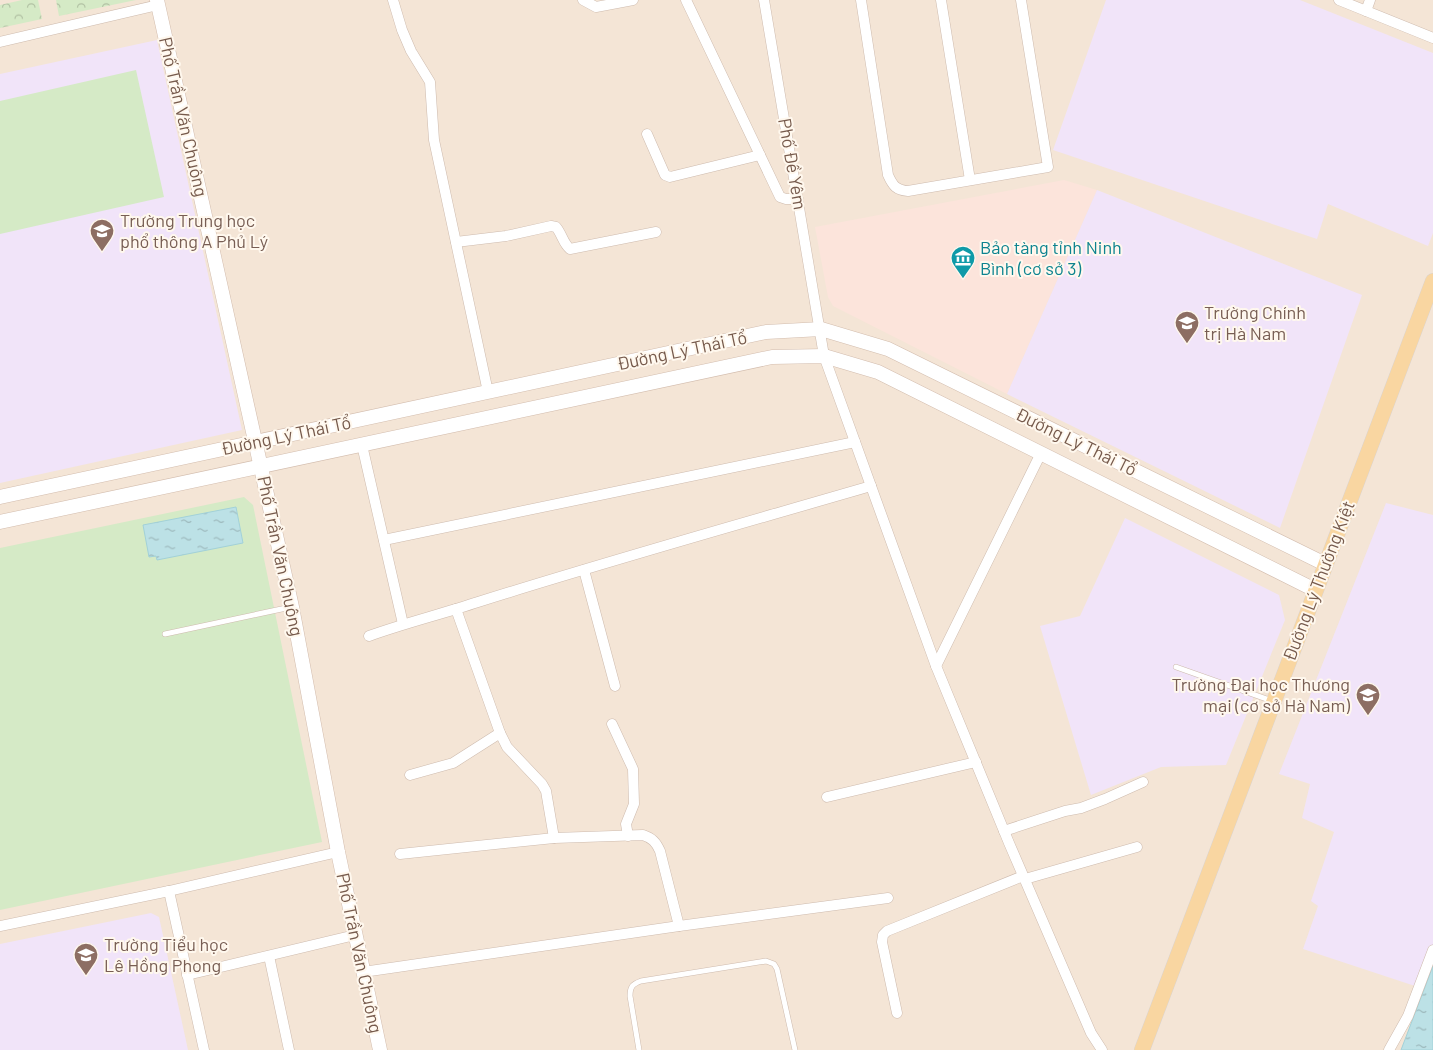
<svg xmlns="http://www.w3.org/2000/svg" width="1433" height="1050" viewBox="0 0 1433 1050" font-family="Barlow,sans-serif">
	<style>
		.residential { fill: #f4e5d6 }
		.commercial { fill: #fce4db }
		.education { fill: #f1e4f9 }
		.green { fill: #d5eac6 }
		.forest { fill: url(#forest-crowns) }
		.water { fill: url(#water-ripples); stroke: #a2d1d8 }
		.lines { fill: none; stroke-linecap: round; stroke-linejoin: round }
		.lane-casing { stroke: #cebbae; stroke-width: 6 }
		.street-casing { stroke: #cebbae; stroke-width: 11 }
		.secondary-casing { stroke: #d3bdae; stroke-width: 15 }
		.primary-casing { stroke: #dbd4d0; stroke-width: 16 }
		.lane { stroke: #fff; stroke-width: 5 }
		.street { stroke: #fff; stroke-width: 10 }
		.secondary { stroke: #fff; stroke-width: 14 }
		.primary { stroke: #f9d6a1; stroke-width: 15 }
		.labels { text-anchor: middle; stroke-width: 4; stroke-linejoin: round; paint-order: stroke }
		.street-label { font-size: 18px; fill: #765a4c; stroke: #fff8ee }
		.education-label { font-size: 18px; fill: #785e54; stroke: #fff8ee; text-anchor: start }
		.culture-label { font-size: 18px; fill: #0d838f; stroke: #fff8ee; text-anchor: start }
	</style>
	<defs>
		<pattern id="forest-crowns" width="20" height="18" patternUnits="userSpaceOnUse" patternTransform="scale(1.25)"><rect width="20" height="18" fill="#d5eac6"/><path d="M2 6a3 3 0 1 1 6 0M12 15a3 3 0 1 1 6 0" fill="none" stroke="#b1c1a3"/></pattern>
		<pattern id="water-ripples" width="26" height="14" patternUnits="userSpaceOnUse" patternTransform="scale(1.25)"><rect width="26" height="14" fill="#bce1e6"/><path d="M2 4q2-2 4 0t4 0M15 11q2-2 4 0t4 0" fill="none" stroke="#9db9bd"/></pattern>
	</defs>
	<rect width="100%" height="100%" fill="#fcf4e7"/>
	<rect class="residential" x="0" y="0" width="1433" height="1050"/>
	<polygon class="commercial" points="1064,180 1097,190 1007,394 833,306 828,297 815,227"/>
	<g class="education">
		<polygon points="1106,0 1300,0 1433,53 1433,233 1428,246 1328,204 1317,239 1053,150"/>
		<polygon points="157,40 242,430 0,483 0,74"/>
		<polygon points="1097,190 1362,295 1280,528 1007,394"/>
		<polygon points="1386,503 1433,515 1433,966 1424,989 1303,949 1318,906 1311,901 1334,832 1302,818 1310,784 1279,774"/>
		<polygon points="1125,518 1279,595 1285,620 1226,765 1161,767 1091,795 1040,626 1080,616"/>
		<polygon points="151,913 159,917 188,1050 0,1050 0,944"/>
	</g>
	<g class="green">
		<polygon points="136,70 164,197 0,234 0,101"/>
		<polygon points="244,497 253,505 322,842 0,910 0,548"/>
	</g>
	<g class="forest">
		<polygon points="22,0 38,0 42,19 0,28 0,5"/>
		<polygon points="56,0 136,0 59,16"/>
	</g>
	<g class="water">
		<polygon points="236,507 243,543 157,560 156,556 149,557 143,525"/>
		<polygon points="1433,966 1433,1050 1401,1050"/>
	</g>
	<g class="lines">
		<defs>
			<g id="lane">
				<polyline points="165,634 291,607"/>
				<polyline points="1176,667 1272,701"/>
				<path d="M 639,1050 L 630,996 C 630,986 633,984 641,981 L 766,961 L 774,964 L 777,969 L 795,1050"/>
			</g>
			<g id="street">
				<polyline points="393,0 402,30 411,51 430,82 434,140 488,392"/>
				<polyline points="583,0 596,7 633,0"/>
				<polyline points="686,0 780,197 786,199 798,199"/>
				<polyline points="764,0 824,356 936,666 1009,843 1091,1033 1102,1050"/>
				<path d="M 861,0 L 888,175 C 893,186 896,190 908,191 L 1048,167 L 1021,0"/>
				<polyline points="941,0 970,180"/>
				<polyline points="1339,0 1433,38"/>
				<polyline points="1366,11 1370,0"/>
				<polyline points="0,42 158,5"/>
				<polyline points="647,134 665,175 670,177 760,155"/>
				<path d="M 456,242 L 506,236 L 551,226 L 556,227 C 562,234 563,243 570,249 L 656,232"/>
				<polyline points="362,445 403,624"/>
				<polyline points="384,540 855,442"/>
				<polyline points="584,570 615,686"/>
				<polyline points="456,609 500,733 507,747 542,784 546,791 554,838"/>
				<path d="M 369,636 C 405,623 442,614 478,602 C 608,561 740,524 871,486"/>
				<polyline points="936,666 1041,453"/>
				<polyline points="612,724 633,769 634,804 626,824 628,836"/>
				<polyline points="410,775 453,763 500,733"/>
				<polyline points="827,797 976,762"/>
				<polyline points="1004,831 1065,811 1081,808 1105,799 1143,782"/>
				<path d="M 400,854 L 554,838 L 643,835 C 652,838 656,842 660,851 L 679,926"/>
				<polyline points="1025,879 1137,847"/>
				<polyline points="169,891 204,1050"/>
				<polyline points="0,926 169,891 338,852"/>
				<polyline points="269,956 289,1050"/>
				<polyline points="363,972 679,926 888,898"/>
				<polyline points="187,975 355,935"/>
				<polyline points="897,1013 882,942 883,935 887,931 1023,876"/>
				<polyline points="1389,1050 1408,1016 1433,950"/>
			</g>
			<g id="secondary">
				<polyline points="157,0 292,607 338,852 380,1050"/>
				<polyline points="0,497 766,332 821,329 888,349 1325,564"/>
				<polyline points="0,522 772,357 824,356 878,372 1315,590"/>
			</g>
			<polyline id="primary" points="1142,1050 1433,281"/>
		</defs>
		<use href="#lane" class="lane-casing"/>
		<use href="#street" class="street-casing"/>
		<use href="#secondary" class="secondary-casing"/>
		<use href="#primary" class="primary-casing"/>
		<use href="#lane" class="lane"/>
		<use href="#street" class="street"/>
		<use href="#secondary" class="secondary"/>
		<use href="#primary" class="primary"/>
	</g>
	<defs>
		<symbol id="school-pin" viewBox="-11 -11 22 30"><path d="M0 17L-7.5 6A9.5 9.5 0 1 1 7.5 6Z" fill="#8d6e63" stroke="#fff8ee"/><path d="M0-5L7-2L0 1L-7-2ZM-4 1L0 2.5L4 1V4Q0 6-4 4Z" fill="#fff"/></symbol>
		<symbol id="museum-pin" viewBox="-11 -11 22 30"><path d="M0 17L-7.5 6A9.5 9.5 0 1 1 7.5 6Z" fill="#0f9aa8" stroke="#fff8ee"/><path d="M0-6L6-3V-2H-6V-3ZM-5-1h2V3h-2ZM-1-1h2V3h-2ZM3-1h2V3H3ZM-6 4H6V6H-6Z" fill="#fff"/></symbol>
		<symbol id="university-pin" viewBox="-11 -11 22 30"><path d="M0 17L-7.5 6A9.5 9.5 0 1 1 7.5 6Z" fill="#8d6e63" stroke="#fff8ee"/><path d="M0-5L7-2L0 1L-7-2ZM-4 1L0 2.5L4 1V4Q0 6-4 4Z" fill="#fff"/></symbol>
	</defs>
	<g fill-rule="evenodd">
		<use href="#school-pin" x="88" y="217" width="28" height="38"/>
		<use href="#museum-pin" x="949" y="244" width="28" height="38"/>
		<use href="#university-pin" x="1173" y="309" width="28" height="38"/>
		<use href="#university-pin" x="1354" y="681" width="28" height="38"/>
		<use href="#school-pin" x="72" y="941" width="28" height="38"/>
	</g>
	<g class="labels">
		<g class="street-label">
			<text transform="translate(183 117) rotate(77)" y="6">Phố Trần Văn Chuông</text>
			<text transform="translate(792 164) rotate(80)" y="6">Phố Đề Yêm</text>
			<text transform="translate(682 351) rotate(-12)" y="6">Đường Lý Thái Tổ</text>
			<text transform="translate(286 436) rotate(-12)" y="6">Đường Lý Thái Tổ</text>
			<text transform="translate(1076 442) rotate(26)" y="6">Đường Lý Thái Tổ</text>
			<text transform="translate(280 556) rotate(78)" y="6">Phố Trần Văn Chuông</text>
			<text transform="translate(1319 581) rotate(-69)" y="6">Đường Lý Thường Kiệt</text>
			<text transform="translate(359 953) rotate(78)" y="6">Phố Trần Văn Chuông</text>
		</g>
		<g class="education-label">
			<text x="120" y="227">Trường Trung học<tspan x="120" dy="21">phổ thông A Phủ Lý</tspan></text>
			<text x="1204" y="319">Trường Chính<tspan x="1204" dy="21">trị Hà Nam</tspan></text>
			<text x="1350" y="691" text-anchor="end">Trường Đại học Thương<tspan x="1350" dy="21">mại (cơ sở Hà Nam)</tspan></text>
			<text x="104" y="951">Trường Tiểu học<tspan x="104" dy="21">Lê Hồng Phong</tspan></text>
		</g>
		<g class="culture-label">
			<text x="980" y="254">Bảo tàng tỉnh Ninh<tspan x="980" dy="21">Bình (cơ sở 3)</tspan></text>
		</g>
	</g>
</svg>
